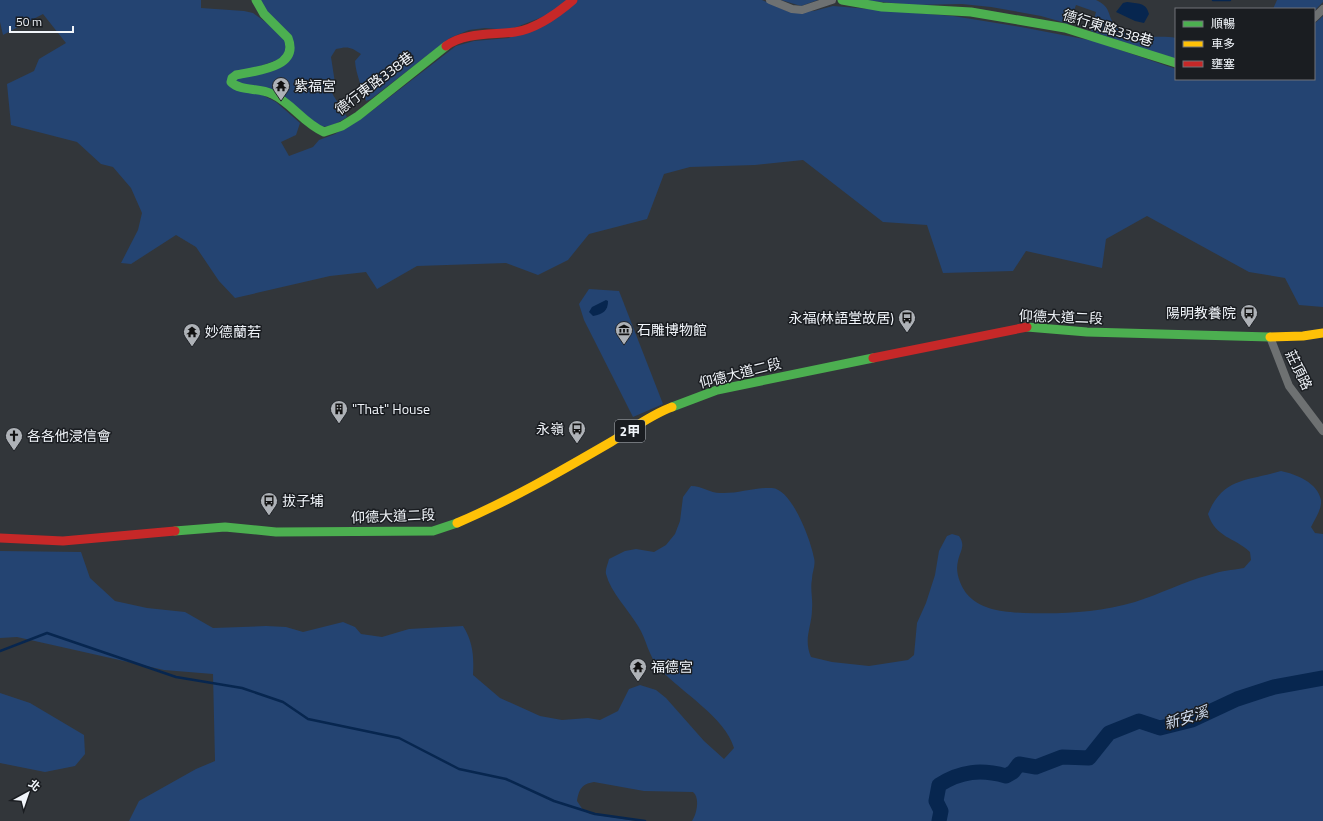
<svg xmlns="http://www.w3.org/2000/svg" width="1323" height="821" viewBox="0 0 1323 821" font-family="'Titillium Web','Noto Sans TC',sans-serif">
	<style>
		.green { fill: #244472 }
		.water { fill: #07264f }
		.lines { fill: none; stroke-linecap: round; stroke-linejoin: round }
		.stream { stroke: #07264f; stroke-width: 2.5 }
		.river { stroke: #07264f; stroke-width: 15 }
		.street { stroke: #6e7172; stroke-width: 8 }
		.fast { stroke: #4caf50; stroke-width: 9 }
		.slow { stroke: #ffc107; stroke-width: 9 }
		.jam { stroke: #c62828; stroke-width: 9 }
		.labels { text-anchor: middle; stroke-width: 3; stroke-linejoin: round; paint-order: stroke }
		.shield { fill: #1a1d21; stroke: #b0b4b9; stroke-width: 1 }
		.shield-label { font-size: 13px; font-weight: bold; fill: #f1f5fa }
		.street-label { font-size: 14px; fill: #f1f5fa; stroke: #1a1d21 }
		.poi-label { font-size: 14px; fill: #f1f5fa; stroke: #1a1d21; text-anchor: start }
		.water-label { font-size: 15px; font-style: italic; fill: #cfdbee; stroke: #1a1d21 }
	</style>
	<rect width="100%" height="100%" fill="#32363a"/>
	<g class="green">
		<polygon points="0,0 201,0 201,8 244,11 253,13 284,35 286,50 282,58 229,78 276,102 300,123 296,135 281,142 289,156 313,147 319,140 335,134 369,113 456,46 474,41 509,38 578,0 762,0 789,12 814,11 833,6 953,16 1021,27 1094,41 1176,69 1176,79 1314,79 1314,24 1323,16 1323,307 1299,305 1285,278 1249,272 1147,216 1106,239 1102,268 1026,251 1013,271 943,273 927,225 883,222 803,160 755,165 690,167 664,174 647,219 589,234 568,260 538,275 506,263 417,266 377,289 366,272 330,276 235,298 219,281 196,247 176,235 131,264 121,263 138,230 142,213 131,188 113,167 101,164 77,142 11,125 7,84 34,71 39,59 66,43 43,14 3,35 0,22"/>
		<path d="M 260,0 L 567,0 L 555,12 L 509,30 L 485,28 L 469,30 L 450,38 L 371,99 L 366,101 C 362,87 356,75 355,61 L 361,54 C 351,47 348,46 336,49 L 331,57 L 335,83 L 332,89 L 333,95 L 347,117 C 313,140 313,117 287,101 C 277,94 250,88 237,84 L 235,77 L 292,54 Z"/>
		<polygon points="781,0 818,0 801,6"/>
		<path d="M 861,0 L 1096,0 C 1113,8 1106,16 1116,26 C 1131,43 1157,34 1176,38 L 1176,60 L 1091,31 L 1096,12 L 1076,5 L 1069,24 L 1041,16 L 991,7 L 962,4 L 913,5 Z"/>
		<polygon points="1277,0 1323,0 1323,2 1314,11 1314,9 1273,9"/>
		<polygon points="589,289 619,291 663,404 633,417 584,320 579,304"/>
		<path d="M 1281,471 C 1296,474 1318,483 1321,500 C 1322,509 1315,519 1311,527 L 1315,533 L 1323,534 L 1323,821 L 692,821 C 697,814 700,797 693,792 L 644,791 L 594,782 C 581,784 579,790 577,801 L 583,810 L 590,814 L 636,821 L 129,821 L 139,801 L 196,769 L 215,761 L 213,674 L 164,670 L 17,637 L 0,638 L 0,551 L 81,552 L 90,578 L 115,601 L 147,608 L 185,612 L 213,628 L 266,626 L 286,627 L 303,632 L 343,622 L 355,627 L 361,634 L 382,637 L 409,629 L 463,626 C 473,642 474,656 473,675 L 500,698 L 540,716 L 562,720 L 588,718 L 600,720 L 618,711 L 629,689 L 640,685 L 656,690 L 666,698 L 704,741 L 724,759 L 734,748 C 725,717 682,693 660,669 C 648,656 647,640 638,626 C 628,609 611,593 606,574 C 605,569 608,564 609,559 L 625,551 L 636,549 L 654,552 L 666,545 L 675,534 L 680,521 L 683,497 L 691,486 C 702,486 710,493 720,493 C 738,494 755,487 772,488 C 792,489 811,541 814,558 C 816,565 812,572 812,579 C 810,589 813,599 812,609 C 812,627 803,638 811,657 L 832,662 L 869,666 L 908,660 L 914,655 L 917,623 L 926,603 L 935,575 L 939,551 L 947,536 L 952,534 L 959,536 C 966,546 960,551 958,561 C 955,572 960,584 966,593 C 980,610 1003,612 1024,613 C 1063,614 1097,613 1135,602 C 1160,594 1183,582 1209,575 C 1220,571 1232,570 1244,568 L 1251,560 L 1250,552 C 1234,537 1216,538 1208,514 C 1223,477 1248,481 1281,471 Z"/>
		<polygon points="0,693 30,703 84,735 85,754 75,766 45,772 0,763"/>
	</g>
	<g class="water">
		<path d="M 1127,2 C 1138,4 1146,2 1149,14 L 1144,23 L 1135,21 L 1116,12 L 1123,3 Z"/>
		<path d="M 606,300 L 608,301 C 608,311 603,314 593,316 L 589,312 L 592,307 Z"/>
	</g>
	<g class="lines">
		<g class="stream">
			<polyline points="1213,0 1230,0"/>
			<polyline points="0,651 47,633 176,677 242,688 283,702 308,719 399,738 459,769 506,779 554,801 595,814 645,821"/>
		</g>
		<path class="river" d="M 939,821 L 941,811 L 936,801 L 939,785 C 961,771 981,769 1006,776 L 1013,772 L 1019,764 L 1036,767 L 1062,757 L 1089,758 L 1109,733 L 1139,721 L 1160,728 L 1192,720 L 1237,699 L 1274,687 L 1323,678"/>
		<g class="street">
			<polyline points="770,0 792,9 802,10 832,0"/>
			<polyline points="1314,18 1323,9"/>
			<polyline points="1270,337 1289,386 1323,431"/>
		</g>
		<g class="fast">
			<path d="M 256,0 L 264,14 L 288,38 C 300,68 255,71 236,75 L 232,78 L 231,82 C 241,92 259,87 272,94 C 292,103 303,123 324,132 L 342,126 L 358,116 L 446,46"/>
			<polyline points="842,0 882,7 971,12 1065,28 1176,63"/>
			<polyline points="1027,327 1087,332 1270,337"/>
			<polyline points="672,407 717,390 873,358"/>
			<polyline points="175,531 225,527 276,532 433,531 457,523"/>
		</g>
		<g class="slow">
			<polyline points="1270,337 1303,336 1323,333"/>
			<path d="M 457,523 C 511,500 561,471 611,442 C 631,430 650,415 672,407"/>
		</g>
		<g class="jam">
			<path d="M 446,46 C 464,32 494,35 515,32 C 535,29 558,13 573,0"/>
			<polyline points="873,358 1027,327"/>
			<polyline points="0,538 63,541 175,531"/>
		</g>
	</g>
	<defs>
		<symbol id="temple-pin" viewBox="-11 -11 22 30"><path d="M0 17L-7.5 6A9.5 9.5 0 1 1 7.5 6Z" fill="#aeb2b7" stroke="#1a1d21"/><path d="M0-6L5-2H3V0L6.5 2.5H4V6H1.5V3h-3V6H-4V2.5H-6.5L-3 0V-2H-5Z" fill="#111"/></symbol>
		<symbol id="bus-pin" viewBox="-11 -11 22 30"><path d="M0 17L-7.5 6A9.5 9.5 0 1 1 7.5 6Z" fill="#aeb2b7" stroke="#1a1d21"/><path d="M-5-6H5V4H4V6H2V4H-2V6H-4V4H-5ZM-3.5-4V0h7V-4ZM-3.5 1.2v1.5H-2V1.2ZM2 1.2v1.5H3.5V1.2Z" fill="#111"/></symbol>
		<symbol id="museum-pin" viewBox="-11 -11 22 30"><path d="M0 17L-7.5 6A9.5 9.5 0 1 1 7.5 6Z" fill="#aeb2b7" stroke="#1a1d21"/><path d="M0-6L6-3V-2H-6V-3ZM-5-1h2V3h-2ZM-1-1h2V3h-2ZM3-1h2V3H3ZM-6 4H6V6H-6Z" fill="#111"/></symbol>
		<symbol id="building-pin" viewBox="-11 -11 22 30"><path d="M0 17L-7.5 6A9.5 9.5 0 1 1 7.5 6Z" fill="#aeb2b7" stroke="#1a1d21"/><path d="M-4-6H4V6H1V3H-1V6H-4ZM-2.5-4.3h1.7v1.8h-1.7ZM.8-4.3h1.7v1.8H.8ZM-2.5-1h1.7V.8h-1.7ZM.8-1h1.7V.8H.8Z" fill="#111"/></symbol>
		<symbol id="church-pin" viewBox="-11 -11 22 30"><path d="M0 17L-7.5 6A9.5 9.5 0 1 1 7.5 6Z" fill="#aeb2b7" stroke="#1a1d21"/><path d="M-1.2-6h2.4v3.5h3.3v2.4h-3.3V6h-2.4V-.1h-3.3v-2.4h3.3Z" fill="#111"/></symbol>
	</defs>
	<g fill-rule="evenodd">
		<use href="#temple-pin" x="271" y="76" width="20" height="27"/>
		<use href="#bus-pin" x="1239" y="303" width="20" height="27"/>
		<use href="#bus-pin" x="897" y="308" width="20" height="27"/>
		<use href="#museum-pin" x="614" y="320" width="20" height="27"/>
		<use href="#temple-pin" x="182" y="322" width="20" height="27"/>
		<use href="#building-pin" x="329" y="399" width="20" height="27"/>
		<use href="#bus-pin" x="567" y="419" width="20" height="27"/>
		<use href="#church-pin" x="4" y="426" width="20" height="27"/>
		<use href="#bus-pin" x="259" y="491" width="20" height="27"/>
		<use href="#temple-pin" x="628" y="657" width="20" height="27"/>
	</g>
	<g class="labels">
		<rect class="shield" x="615" y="420" width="30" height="22" rx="3"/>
		<g class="shield-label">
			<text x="630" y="436">2甲</text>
		</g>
		<g class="street-label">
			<text transform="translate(1108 28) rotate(17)" y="5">德行東路338巷</text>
			<text transform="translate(374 83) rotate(-37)" y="5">德行東路338巷</text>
			<text transform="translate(1061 317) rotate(2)" y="5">仰德大道二段</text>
			<text transform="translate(1299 370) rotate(64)" y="5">莊頂路</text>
			<text transform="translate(740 373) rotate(-14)" y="5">仰德大道二段</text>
			<text transform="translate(393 516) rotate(-2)" y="5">仰德大道二段</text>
		</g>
		<g class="poi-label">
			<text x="294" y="91">紫福宮</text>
			<text x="1236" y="318" text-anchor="end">陽明教養院</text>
			<text x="894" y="323" text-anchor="end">永福(林語堂故居)</text>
			<text x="637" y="335">石雕博物館</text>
			<text x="205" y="337">妙德蘭若</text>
			<text x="352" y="414">"That" House</text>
			<text x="564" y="434" text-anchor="end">永嶺</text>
			<text x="27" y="441">各各他浸信會</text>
			<text x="282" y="506">拔子埔</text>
			<text x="651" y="672">福德宮</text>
		</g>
		<g class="water-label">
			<text transform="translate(1186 718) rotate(-17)" y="5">新安溪</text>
		</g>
	</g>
	<rect x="1175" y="8" width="140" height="72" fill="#1a1d21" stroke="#707378"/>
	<rect x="1183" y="21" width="20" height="6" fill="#4caf50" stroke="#707378"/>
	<text x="1211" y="28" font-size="12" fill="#f1f5fa">順暢</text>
	<rect x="1183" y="41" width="20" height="6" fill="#ffc107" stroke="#707378"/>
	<text x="1211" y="48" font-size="12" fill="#f1f5fa">車多</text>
	<rect x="1183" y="61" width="20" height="6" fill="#c62828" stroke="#707378"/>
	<text x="1211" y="68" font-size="12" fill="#f1f5fa">壅塞</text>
	<g transform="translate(28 793) rotate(40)" stroke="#1a1d21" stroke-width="3" paint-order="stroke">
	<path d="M0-3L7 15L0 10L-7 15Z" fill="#f1f5fa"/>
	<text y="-6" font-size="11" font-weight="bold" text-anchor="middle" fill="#f1f5fa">北</text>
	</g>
	<path d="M10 26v6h63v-6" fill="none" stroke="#f1f5fa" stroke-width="2"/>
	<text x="16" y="26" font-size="12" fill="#f1f5fa" stroke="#1a1d21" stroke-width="3" paint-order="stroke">50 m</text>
</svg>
